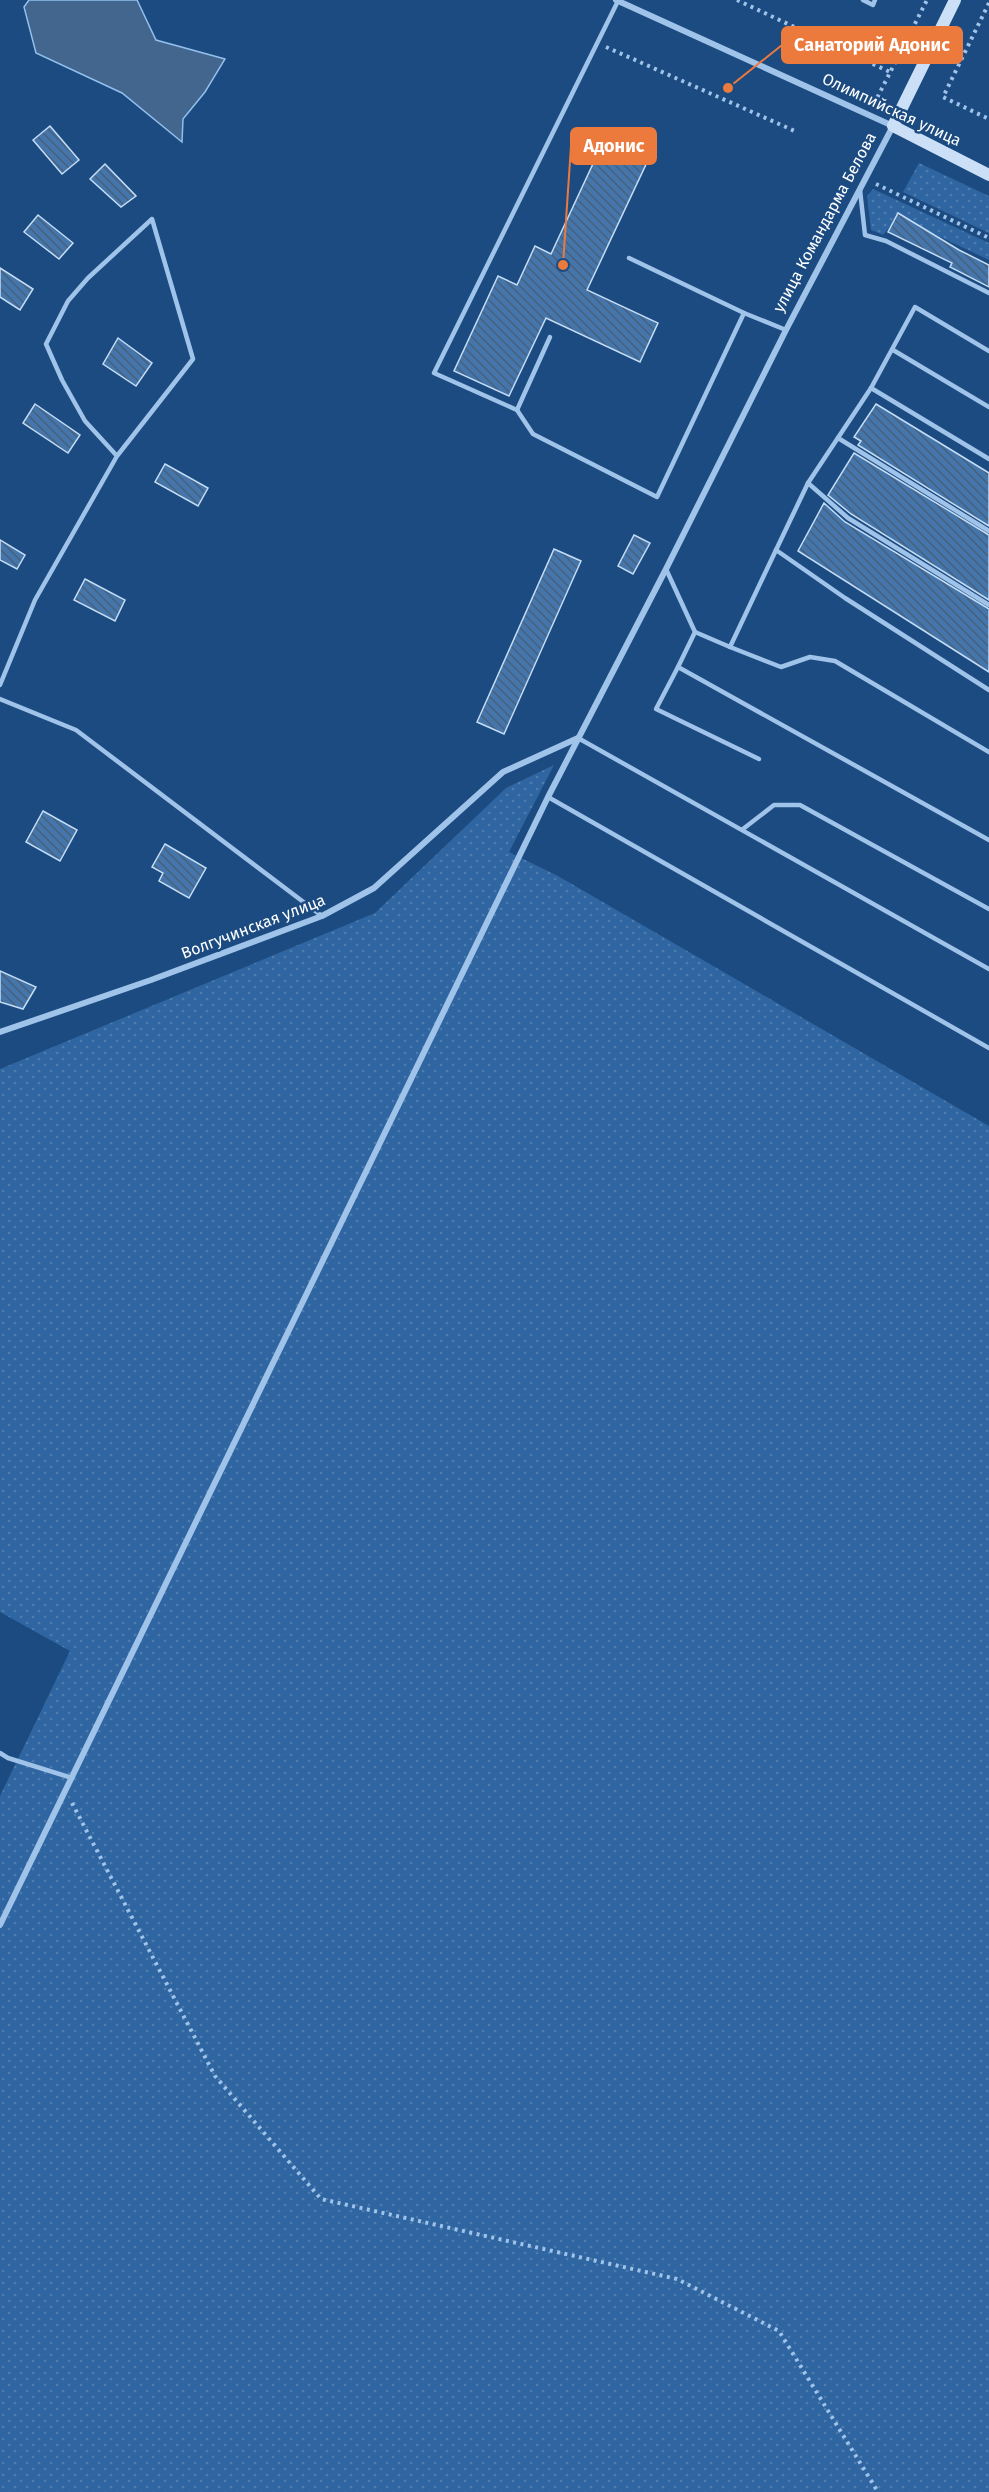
<svg xmlns="http://www.w3.org/2000/svg" width="989" height="2492" viewBox="0 0 989 2492" font-family="'Fira Sans',sans-serif">
	<style>
		.grass { fill: url(#grass-dots) }
		.water { fill: #43668f; stroke: #93bfec; stroke-width: 1.5 }
		.building { fill: url(#building-back-hatch); stroke: #c4ddf7; stroke-width: 1.5 }
		.lines { fill: none; stroke-linecap: round; stroke-linejoin: round }
		.path { stroke: #a0c3ea; stroke-width: 4; stroke-dasharray: 3 4.5; stroke-linecap: butt }
		.lane { stroke: #a0c3ea; stroke-width: 4.5 }
		.street { stroke: #a0c3ea; stroke-width: 6 }
		.secondary { stroke: #cbe0f7; stroke-width: 12 }
		.labels { text-anchor: middle; stroke-width: 5; stroke-linejoin: round; paint-order: stroke }
		.street-label { font-size: 16px; fill: #fff; stroke: #1b4b81 }
		.leader { fill: none; stroke: #ed7a3d; stroke-width: 2 }
		.callout-dot { fill: #ed7a3d; stroke: #1b4b81; stroke-width: 2 }
		.callout { fill: #ed7a3d; stroke: #ed7a3d; stroke-width: 2 }
		.callout-label { font-size: 18px; text-anchor: middle; font-weight: bold; fill: #fff }
	</style>
	<defs>
		<pattern id="grass-dots" width="8" height="8" patternUnits="userSpaceOnUse" patternTransform="scale(1.5)"><rect width="8" height="8" fill="#2f65a0"/><path d="M2 2h.1M6 6h.1" fill="none" stroke="#4e7cae" stroke-width="1.8" stroke-linecap="round"/></pattern>
		<pattern id="building-back-hatch" width="6" height="6" patternUnits="userSpaceOnUse" patternTransform="scale(1.5)"><rect width="6" height="6" fill="#4475ab"/><path d="M-1 5l2 2M0 0l6 6M5-1l2 2" fill="none" stroke="#48607c"/></pattern>
	</defs>
	<rect width="100%" height="100%" fill="#1b4b81"/>
	<g class="grass">
		<polygon points="919,163 989,196 989,233 903,192"/>
		<polygon points="873,189 989,243 989,260 898,217 883,235 871,230 867,196"/>
		<polygon points="554,765 509,852 558,876 989,1126 989,2492 0,2492 0,1796 70,1651 0,1612 0,1069 375,913 506,788"/>
	</g>
	<polygon class="water" points="29,0 137,0 156,40 225,59 205,92 183,119 182,142 122,93 36,53 24,7"/>
	<g class="building">
		<polygon points="50,126 79,160 62,174 33,140"/>
		<polygon points="605,138 649,158 587,290 658,323 640,362 546,318 509,396 454,371 498,276 517,285 535,246 551,254"/>
		<polygon points="105,164 136,196 121,207 90,179"/>
		<polygon points="898,213 959,250 989,265 989,287 950,267 952,263 888,232"/>
		<polygon points="38,215 73,243 59,259 24,232"/>
		<polygon points="0,268 33,289 20,310 0,297"/>
		<polygon points="118,338 152,363 136,386 103,364"/>
		<polygon points="35,404 80,435 68,453 23,423"/>
		<polygon points="876,404 989,473 989,526 858,445 861,441 854,437"/>
		<polygon points="854,453 989,535 989,600 851,514 828,495"/>
		<polygon points="165,464 208,488 198,506 155,482"/>
		<polygon points="824,503 845,522 989,609 989,672 798,551"/>
		<polygon points="634,535 650,543 633,574 618,566"/>
		<polygon points="0,540 25,555 17,569 0,560"/>
		<polygon points="554,549 581,561 504,734 477,722"/>
		<polygon points="85,579 125,600 115,621 74,600"/>
		<polygon points="43,811 77,830 60,861 26,842"/>
		<polygon points="165,844 206,868 189,898 159,881 163,873 152,867"/>
		<polygon points="0,971 36,987 23,1009 0,1002"/>
	</g>
	<g class="lines">
		<g class="path">
			<polyline points="737,0 890,72"/>
			<polyline points="989,3 943,97 989,119"/>
			<polyline points="606,47 797,132"/>
			<polyline points="874,104 927,0"/>
			<polyline points="876,184 989,238"/>
			<polyline points="72,1803 215,2076 321,2199 677,2279 779,2331 878,2492"/>
		</g>
		<g class="lane">
			<polyline points="863,0 873,5 875,0"/>
			<polyline points="618,1 434,373 517,410 533,434 657,497 744,313 629,258"/>
			<polyline points="860,190 865,235 886,241 989,293"/>
			<polyline points="744,313 786,330"/>
			<polyline points="893,350 989,407"/>
			<polyline points="989,351 915,307 871,388 808,483 848,518 989,605"/>
			<polyline points="871,388 989,459"/>
			<polyline points="517,410 550,337"/>
			<polyline points="838,438 989,531"/>
			<polyline points="776,550 808,483"/>
			<polyline points="666,569 695,632 678,667 989,840"/>
			<polyline points="695,632 730,647"/>
			<polyline points="678,667 656,709 759,759"/>
			<polyline points="0,685 35,600 117,456 193,359 152,219 88,278 68,301 46,344 62,380 85,421 117,456"/>
			<polyline points="989,690 845,598 776,550 730,647 781,667 810,657 835,661 989,752"/>
			<polyline points="0,699 76,730 322,916"/>
			<polyline points="578,738 989,969"/>
			<polyline points="548,797 989,1048"/>
			<polyline points="743,829 774,805 800,805 989,909"/>
			<polyline points="0,1753 8,1758 72,1778"/>
		</g>
		<g class="street">
			<polyline points="0,1032 151,980 322,916 374,888 503,772 578,738"/>
			<polyline points="0,1925 548,797 666,569 786,330 893,126 616,0"/>
		</g>
		<polyline class="secondary" points="955,0 893,126 989,175"/>
	</g>
	<g class="labels">
		<g class="street-label">
			<text transform="translate(892 109) rotate(25)" y="6">Олимпийская улица</text>
			<text transform="translate(824 222) rotate(-62)" y="6">улица Командарма Белова</text>
			<text transform="translate(253 926) rotate(-21)" y="6">Волгучинская улица</text>
		</g>
	</g>
	<path class="leader" d="M728 88L782 45M563 265L571 146"/>
	<g class="callout-dot">
		<circle cx="728" cy="88" r="6"/>
		<circle cx="563" cy="265" r="6"/>
	</g>
	<g class="callout">
		<rect x="782" y="27" width="180" height="36" rx="6"/>
		<rect x="571" y="128" width="85" height="36" rx="6"/>
	</g>
	<g class="callout-label">
		<text x="872" y="51">Санаторий Адонис</text>
		<text x="614" y="152">Адонис</text>
	</g>
</svg>
